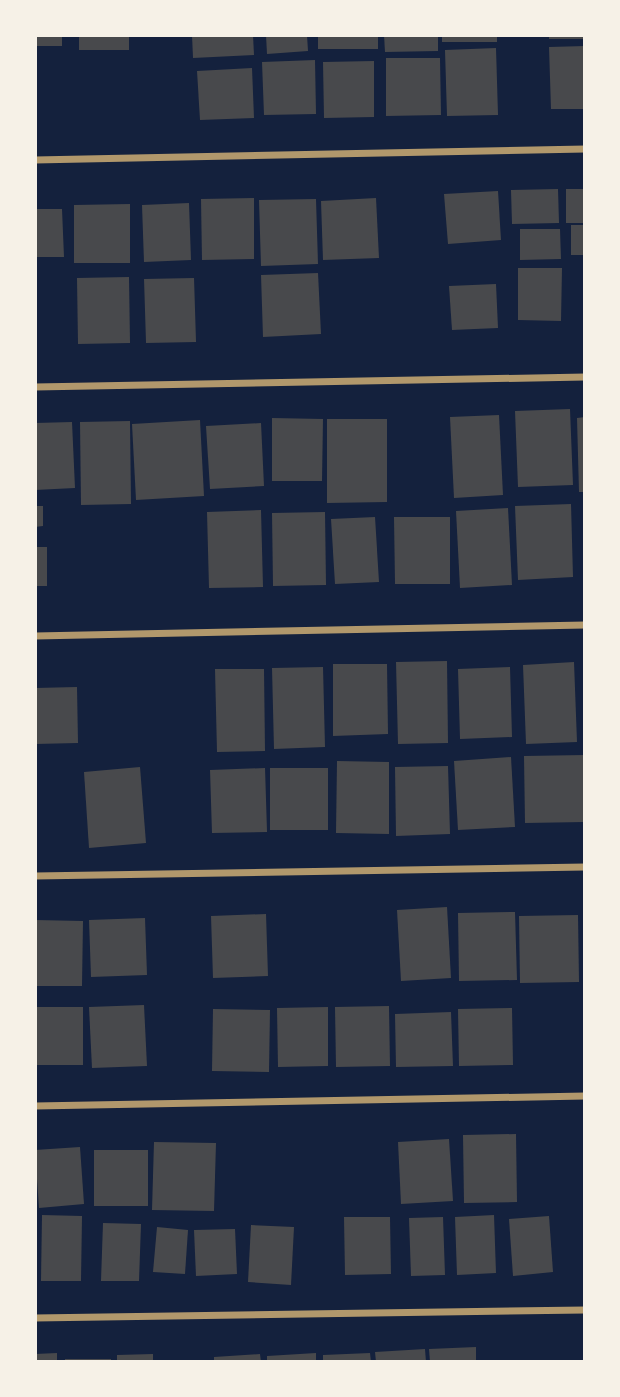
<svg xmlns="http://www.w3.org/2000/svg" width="620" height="1397" viewBox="0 0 620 1397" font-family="Raleway,sans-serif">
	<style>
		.building { fill: #48494c }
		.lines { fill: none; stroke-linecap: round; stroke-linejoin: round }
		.minor { stroke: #b1986c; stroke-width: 7 }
	</style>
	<rect width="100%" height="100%" fill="#14213d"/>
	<g class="building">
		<rect x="35" y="35" width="27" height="11"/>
		<rect x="79" y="35" width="50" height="15"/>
		<polygon points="192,35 253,35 254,55 193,58"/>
		<polygon points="266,35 307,35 308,51 267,54"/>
		<rect x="318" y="35" width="60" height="14"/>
		<polygon points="384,35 438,35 438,51 385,52"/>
		<rect x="442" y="35" width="55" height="7"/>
		<rect x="549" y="35" width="36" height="4"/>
		<polygon points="585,46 585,109 551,109 549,47"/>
		<polygon points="496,48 498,115 447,116 445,50"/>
		<polygon points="386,58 440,58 441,115 386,116"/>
		<polygon points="315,60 316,114 264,115 262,62"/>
		<polygon points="374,61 374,117 324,118 323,62"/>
		<polygon points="252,68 254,118 200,120 197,71"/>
		<polygon points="558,189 559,223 512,224 511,190"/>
		<rect x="566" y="189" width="19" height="34"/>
		<polygon points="498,191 501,240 448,244 444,194"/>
		<polygon points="254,198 254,259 202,260 201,199"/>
		<polygon points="376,198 379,258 323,260 321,201"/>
		<polygon points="316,199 318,264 261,266 259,200"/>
		<polygon points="189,203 191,260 144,262 142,205"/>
		<polygon points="130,204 130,263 74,263 74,205"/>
		<polygon points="35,209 62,209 64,257 35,257"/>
		<rect x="571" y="225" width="14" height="30"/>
		<polygon points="520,229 560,229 561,259 520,260"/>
		<polygon points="518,268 562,268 561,321 518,320"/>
		<polygon points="318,273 321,334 263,337 261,275"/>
		<polygon points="129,277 130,343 78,344 77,278"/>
		<polygon points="194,278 196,342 146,343 144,279"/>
		<polygon points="496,284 498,328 452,330 449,286"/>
		<polygon points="570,409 573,485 518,487 515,411"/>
		<polygon points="499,415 503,495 454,498 450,417"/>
		<polygon points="585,417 585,492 579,492 577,418"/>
		<polygon points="272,418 323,419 322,481 272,481"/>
		<polygon points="327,419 387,419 387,502 327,503"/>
		<polygon points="200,420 204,496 136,500 132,424"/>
		<polygon points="130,421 131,504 81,505 80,422"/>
		<polygon points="72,422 75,488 35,490 35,423"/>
		<polygon points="261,423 264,486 210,489 206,426"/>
		<polygon points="571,504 573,577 518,580 515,506"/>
		<polygon points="35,506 43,506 43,526 35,527"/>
		<polygon points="508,508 512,585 460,588 456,511"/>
		<polygon points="261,510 263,587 209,588 207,512"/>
		<polygon points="325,512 326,585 273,586 272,513"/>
		<polygon points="375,517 379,582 335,584 331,519"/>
		<polygon points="394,517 450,517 450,584 395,584"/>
		<rect x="35" y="547" width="12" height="39"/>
		<polygon points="447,661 448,743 398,744 396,662"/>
		<polygon points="574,662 577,742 526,744 523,665"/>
		<polygon points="333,664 387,664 388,734 333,736"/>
		<polygon points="323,667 325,747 274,749 272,668"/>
		<polygon points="510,667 512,737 460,739 458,669"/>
		<polygon points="215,669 264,669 265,751 217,752"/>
		<polygon points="77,687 78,743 35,744 35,688"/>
		<polygon points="585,755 585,822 525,823 524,756"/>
		<polygon points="511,757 515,827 458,830 454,761"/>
		<polygon points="337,761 389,762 389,834 336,833"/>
		<polygon points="448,766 450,834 396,836 395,767"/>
		<polygon points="140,767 146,843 89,848 84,772"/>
		<polygon points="265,768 267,832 212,833 210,770"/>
		<rect x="270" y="768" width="58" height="62"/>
		<polygon points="447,907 451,978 401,981 397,910"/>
		<polygon points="515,912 517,980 459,981 458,913"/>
		<polygon points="266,914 268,976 213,978 211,916"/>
		<polygon points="578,915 579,982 520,983 519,916"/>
		<polygon points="145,918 147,975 91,977 89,920"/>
		<polygon points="35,920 83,921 82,986 35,986"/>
		<polygon points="144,1005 147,1066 92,1068 89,1007"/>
		<polygon points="389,1006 390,1066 336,1067 335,1007"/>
		<rect x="35" y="1007" width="48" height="58"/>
		<polygon points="328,1007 328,1066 278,1067 277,1008"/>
		<polygon points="512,1008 513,1065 459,1066 458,1009"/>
		<polygon points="213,1009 270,1010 269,1072 212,1071"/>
		<polygon points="451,1012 453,1066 396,1067 395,1014"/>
		<polygon points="516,1134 517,1202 464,1203 463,1135"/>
		<polygon points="449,1139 453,1201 401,1204 398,1142"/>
		<polygon points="154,1142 216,1143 214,1211 152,1210"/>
		<polygon points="80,1147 84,1204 39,1208 35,1150"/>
		<rect x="94" y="1150" width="54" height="56"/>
		<polygon points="42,1215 82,1216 81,1281 41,1281"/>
		<polygon points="494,1215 496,1273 457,1275 455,1217"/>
		<polygon points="549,1216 553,1272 513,1276 509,1219"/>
		<polygon points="344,1217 390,1217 391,1274 345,1275"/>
		<polygon points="443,1217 445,1275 411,1276 409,1218"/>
		<polygon points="103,1223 141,1224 139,1281 101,1281"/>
		<polygon points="251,1225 294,1227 291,1285 248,1282"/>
		<polygon points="157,1227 188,1230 185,1274 153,1272"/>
		<polygon points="235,1229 237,1274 196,1276 194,1230"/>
		<polygon points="476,1347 476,1362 430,1362 429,1349"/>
		<polygon points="425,1349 426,1362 376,1362 375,1352"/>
		<polygon points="57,1353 57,1362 35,1362 35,1354"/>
		<polygon points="316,1353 316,1362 267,1362 267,1356"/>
		<polygon points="370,1353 371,1362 323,1362 323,1355"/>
		<polygon points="153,1354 153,1362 117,1362 117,1355"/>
		<polygon points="260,1354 261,1362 214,1362 214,1357"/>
		<rect x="65" y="1359" width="46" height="3"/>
	</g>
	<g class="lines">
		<g class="minor">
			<polyline points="35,160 585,149"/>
			<polyline points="35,387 585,377"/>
			<polyline points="35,636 585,625"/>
			<polyline points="35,876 585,867"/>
			<polyline points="35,1106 585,1096"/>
			<polyline points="35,1318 585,1310"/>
		</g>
	</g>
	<rect width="620" height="1397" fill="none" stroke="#f6f1e7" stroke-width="74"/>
</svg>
